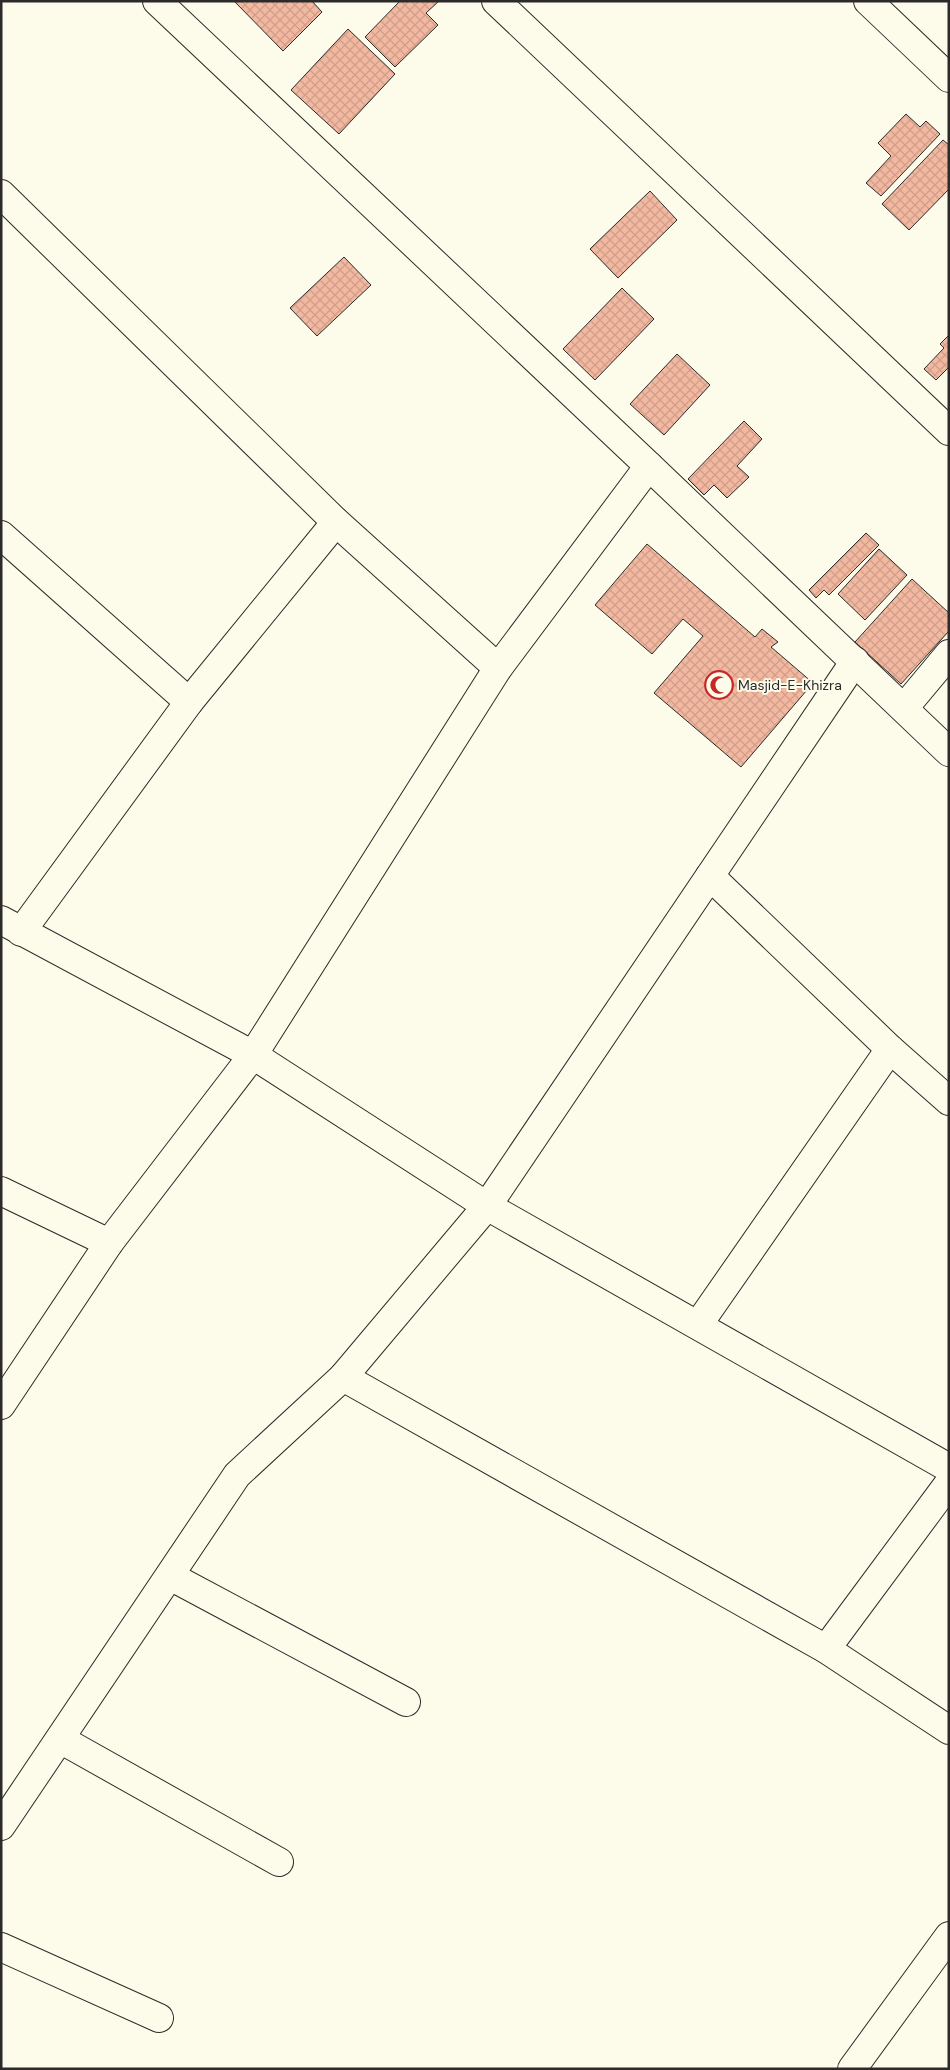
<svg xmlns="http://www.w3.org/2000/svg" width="950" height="2070" viewBox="0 0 950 2070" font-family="'DM Sans',sans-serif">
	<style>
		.building { fill: url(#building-cross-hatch); stroke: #2b2b2b }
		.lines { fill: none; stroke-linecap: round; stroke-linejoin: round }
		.street-casing { stroke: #2b2b2b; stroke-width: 30 }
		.secondary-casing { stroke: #2b2b2b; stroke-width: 30 }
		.street { stroke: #fdfbea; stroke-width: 28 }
		.secondary { stroke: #fdfbea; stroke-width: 28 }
		.labels { text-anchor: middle; stroke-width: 4; stroke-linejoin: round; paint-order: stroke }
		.poi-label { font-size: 14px; fill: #2b2b2b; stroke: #fdfbea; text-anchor: start }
	</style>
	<defs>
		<pattern id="building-cross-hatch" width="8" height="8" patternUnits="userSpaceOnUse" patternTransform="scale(1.25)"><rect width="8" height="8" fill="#f2b8a0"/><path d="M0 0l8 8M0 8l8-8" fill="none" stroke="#d09e8a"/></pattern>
	</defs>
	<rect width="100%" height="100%" fill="#fdfbea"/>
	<g class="building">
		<polygon points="234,1 312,1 322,12 283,51"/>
		<polygon points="400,1 439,1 426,13 438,25 395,67 365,37"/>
		<polygon points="348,29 395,74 339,134 291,90"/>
		<polygon points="906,114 920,127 926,121 940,134 881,196 866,183 891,156 878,143"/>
		<polygon points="943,140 949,145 949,189 909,230 882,204"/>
		<polygon points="650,191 677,220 618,278 590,249"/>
		<polygon points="344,257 371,285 317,336 290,308"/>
		<polygon points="622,288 654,319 595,380 563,349"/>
		<polygon points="949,335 949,370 948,368 936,380 924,369 944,348 940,344"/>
		<polygon points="677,354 710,385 664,435 630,404"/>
		<polygon points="744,421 762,439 737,466 749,477 727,498 714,485 704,495 688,479"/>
		<polygon points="866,533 879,545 829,595 824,590 816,598 809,590"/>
		<polygon points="647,544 755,637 762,629 778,642 771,647 813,683 741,767 654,693 703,636 683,619 652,654 595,605"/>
		<polygon points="879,549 907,575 865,620 838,594"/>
		<polygon points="912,579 949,613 949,631 901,684 855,642"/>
	</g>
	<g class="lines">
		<defs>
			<g id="street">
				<polyline points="157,1 649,466 949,752"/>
				<polyline points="496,1 949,431"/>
				<polyline points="868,1 949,78"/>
				<polyline points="1,194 336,522 498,668"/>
				<polyline points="1,535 189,702"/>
				<polyline points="904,708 949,654"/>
				<polyline points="710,876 890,1049 949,1101"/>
				<polyline points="1,920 253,1055 487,1206 949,1468"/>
				<polyline points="21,932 189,702 336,522"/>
				<polyline points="1,1191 109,1243"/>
				<polyline points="698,1325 890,1049"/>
				<polyline points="343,1377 826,1649 949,1730"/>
				<polyline points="1,1405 109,1243 253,1055 498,668 649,466"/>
				<polyline points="170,1576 406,1702"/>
				<polyline points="826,1649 949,1483"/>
				<polyline points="60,1739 279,1862"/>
				<polyline points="1,1826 237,1475 343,1377 487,1206 855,661"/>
				<polyline points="1,1947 159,2018"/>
			</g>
			<polyline id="secondary" points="852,2069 949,1936"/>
		</defs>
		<use href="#street" class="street-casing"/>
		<use href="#secondary" class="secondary-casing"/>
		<use href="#street" class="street"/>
		<use href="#secondary" class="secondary"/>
	</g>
	<defs>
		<symbol id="mosque-ring" viewBox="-11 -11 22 22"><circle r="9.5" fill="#fdfbea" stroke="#c62828" stroke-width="1.5"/><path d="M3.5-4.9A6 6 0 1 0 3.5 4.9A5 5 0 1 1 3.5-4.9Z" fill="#c62828"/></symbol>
	</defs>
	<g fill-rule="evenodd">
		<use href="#mosque-ring" x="703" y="669" width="32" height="32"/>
	</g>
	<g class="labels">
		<g class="poi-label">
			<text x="738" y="690">Masjid-E-Khizra</text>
		</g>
	</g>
	<rect width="950" height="2070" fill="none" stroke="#2b2b2b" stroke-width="5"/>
</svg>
